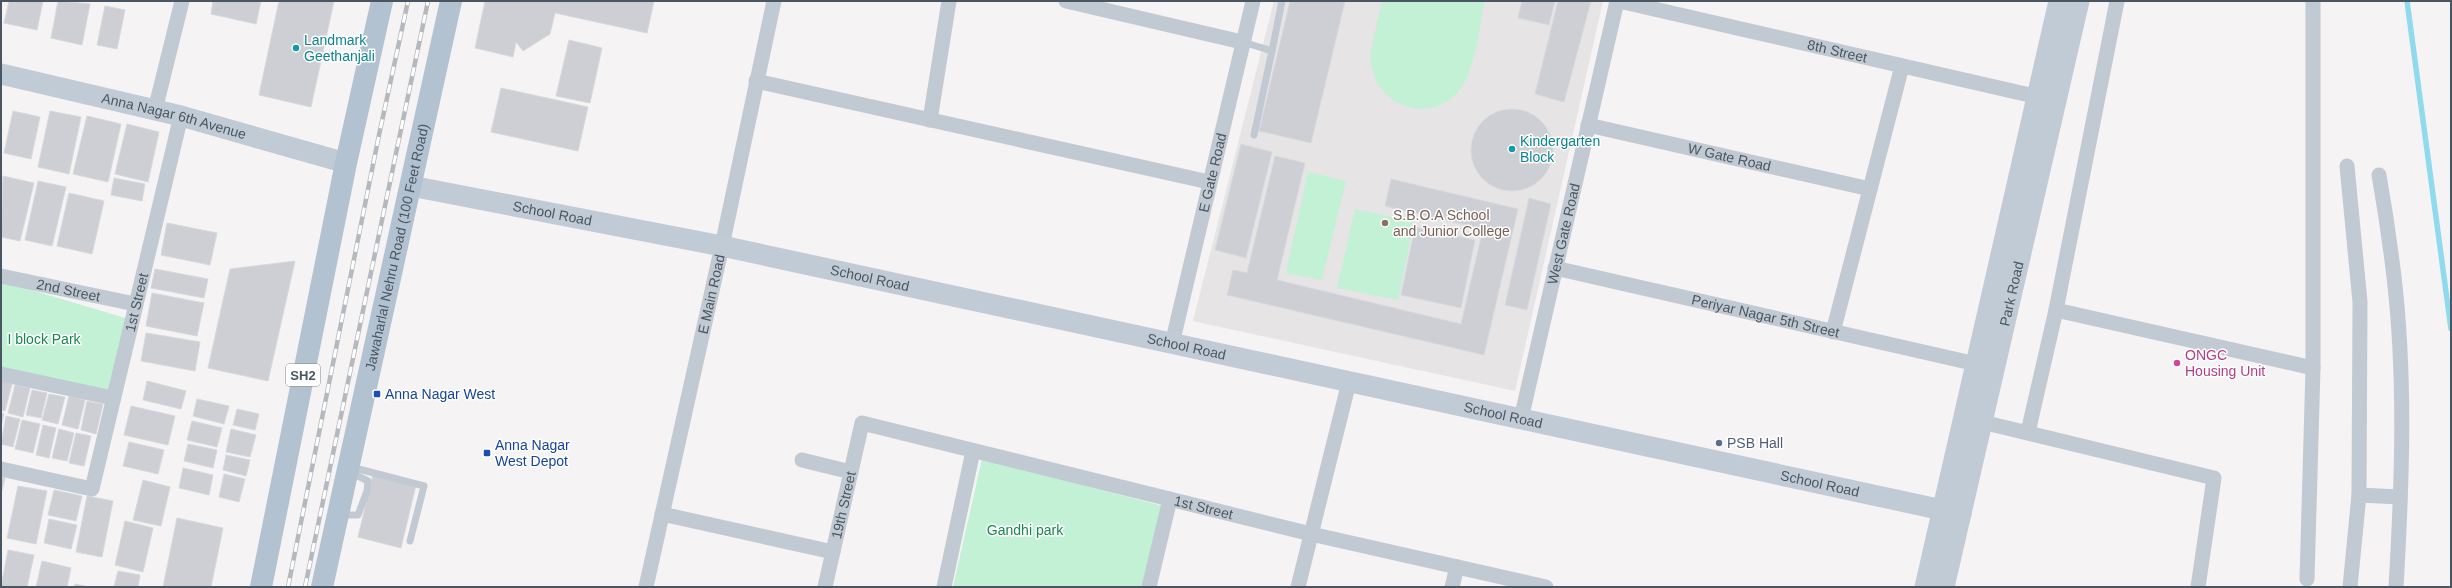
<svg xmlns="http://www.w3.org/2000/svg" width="2452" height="588" viewBox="0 0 2452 588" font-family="Arial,sans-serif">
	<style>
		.education { fill: #e6e4e5 }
		.green { fill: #c3f1d5 }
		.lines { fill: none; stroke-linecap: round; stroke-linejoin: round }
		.stream { stroke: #90daee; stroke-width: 5.5 }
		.building { fill: #cdcfd5; stroke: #d7d9de }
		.lane { stroke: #c1cad2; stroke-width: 7 }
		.street { stroke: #c1cad2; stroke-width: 15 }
		.secondary { stroke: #c1cbd6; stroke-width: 21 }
		.primary { stroke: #b3c2d1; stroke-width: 22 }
		.rail-casing { stroke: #b5b8bd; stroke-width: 4.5 }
		.rail { stroke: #fff; stroke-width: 3; stroke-dasharray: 9; stroke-linecap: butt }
		.culture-dot { fill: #0f9aa8; stroke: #fff; stroke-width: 1.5 }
		.education-dot { fill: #8d6e63; stroke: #fff; stroke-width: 1.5 }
		.hotel-dot { fill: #d1479c; stroke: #fff; stroke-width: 1.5 }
		.transit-dot { fill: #1a4fb4; stroke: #fff; stroke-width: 1.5 }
		.service-dot { fill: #5c6f8a; stroke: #fff; stroke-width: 1.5 }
		.labels { text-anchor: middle; stroke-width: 3; stroke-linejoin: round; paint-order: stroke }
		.shield { fill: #fff; stroke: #808990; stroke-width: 1 }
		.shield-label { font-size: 13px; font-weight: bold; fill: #4a5661 }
		.culture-label { font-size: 14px; fill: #0d838f; stroke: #fff; text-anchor: start }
		.street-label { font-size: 14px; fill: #4a5661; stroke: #fff }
		.education-label { font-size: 14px; fill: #785e54; stroke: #fff; text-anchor: start }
		.park-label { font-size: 14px; fill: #17864f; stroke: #fff }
		.hotel-label { font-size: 14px; fill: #b23c85; stroke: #fff; text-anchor: start }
		.transit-label { font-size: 14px; fill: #164399; stroke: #fff; text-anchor: start }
		.service-label { font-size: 14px; fill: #4e5e75; stroke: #fff; text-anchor: start }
	</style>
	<rect width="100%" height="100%" fill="#f5f3f3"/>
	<polygon class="education" points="1274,1 1603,1 1515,391 1193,321"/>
	<g class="green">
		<path d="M 1382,1 L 1485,1 C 1479,26 1476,66 1462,86 C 1436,126 1378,110 1371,64 C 1369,47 1379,18 1382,1 Z"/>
		<polygon points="1308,172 1346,181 1322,280 1286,273"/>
		<polygon points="1355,209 1414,222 1398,300 1337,288"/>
		<polygon points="1,281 132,320 113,398 1,374"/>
		<polygon points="982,459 1163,506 1144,587 953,587"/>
	</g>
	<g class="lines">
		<polyline class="stream" points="2407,1 2451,329"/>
	</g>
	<g class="building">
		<polygon points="9,1 43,1 37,30 4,23"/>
		<polygon points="58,1 90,4 82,45 51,38"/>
		<polygon points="213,1 261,1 256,24 211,14"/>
		<polygon points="279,1 334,1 311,107 259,95"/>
		<polygon points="485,1 654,1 647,33 555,13 550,34 523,51 516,42 513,57 475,48"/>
		<polygon points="1290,1 1345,1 1311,143 1259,131"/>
		<polygon points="1522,1 1555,1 1549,25 1518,18"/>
		<polygon points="1558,1 1591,1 1564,102 1535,94"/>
		<polygon points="105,6 125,10 117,49 97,45"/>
		<polygon points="569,40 602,48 590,103 556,96"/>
		<polygon points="501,88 588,107 578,151 491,132"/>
		<circle cx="1512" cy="150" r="41"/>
		<polygon points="13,111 40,117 31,159 4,153"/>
		<polygon points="50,111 81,117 69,174 38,167"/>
		<polygon points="87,116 121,124 108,182 73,174"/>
		<polygon points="127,124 159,132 148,182 115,174"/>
		<polygon points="1241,144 1272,152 1246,258 1215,250"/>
		<polygon points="1275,156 1305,163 1277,280 1461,324 1483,229 1385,206 1391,179 1518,209 1484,355 1227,295 1233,270 1247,273"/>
		<polygon points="3,176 34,183 20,241 1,237"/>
		<polygon points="114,178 145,184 142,201 111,195"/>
		<polygon points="38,181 66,187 52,246 25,240"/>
		<polygon points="69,193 104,201 92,254 57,246"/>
		<polygon points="1529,198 1551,204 1527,310 1505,305"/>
		<polygon points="167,223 217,233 210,265 161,255"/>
		<polygon points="1415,227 1475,240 1461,308 1401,295"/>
		<polygon points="295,261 268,381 208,368 230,269"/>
		<polygon points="155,269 208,279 204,298 151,288"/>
		<polygon points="152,293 204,303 197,336 146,326"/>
		<polygon points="146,333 200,342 195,371 141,361"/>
		<polygon points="1,381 12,384 5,411 1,410"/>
		<polygon points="147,381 186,391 181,409 143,400"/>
		<polygon points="15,385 30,388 23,417 8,413"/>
		<polygon points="32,390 47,393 41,418 26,415"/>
		<polygon points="49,394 65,397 58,424 42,420"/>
		<polygon points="69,396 85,400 78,429 62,425"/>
		<polygon points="197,399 229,406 224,424 193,416"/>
		<polygon points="87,401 103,404 96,434 81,430"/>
		<polygon points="131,406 175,416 168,445 124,435"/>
		<polygon points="237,409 259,414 255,430 233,425"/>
		<polygon points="1,413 4,414 1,426"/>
		<polygon points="6,416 20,419 13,447 1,444"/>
		<polygon points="22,420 40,424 33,453 15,449"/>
		<polygon points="192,421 222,428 217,447 187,440"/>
		<polygon points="43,425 56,428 49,458 36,455"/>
		<polygon points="59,429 74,433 67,461 52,458"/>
		<polygon points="231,429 256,435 250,457 226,452"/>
		<polygon points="76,433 91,436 84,466 69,463"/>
		<polygon points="129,442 164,450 158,474 123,466"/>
		<polygon points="188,444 217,450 213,468 184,461"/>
		<polygon points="226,455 250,460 246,476 223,470"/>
		<polygon points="183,468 213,475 209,495 179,488"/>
		<polygon points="224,474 245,479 239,502 219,497"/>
		<polygon points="373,474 416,485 401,548 358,537"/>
		<polygon points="1,477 5,478 1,494"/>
		<polygon points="143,480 170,487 161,526 133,520"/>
		<polygon points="18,486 47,491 36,544 7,538"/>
		<polygon points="54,490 82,496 76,521 48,515"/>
		<polygon points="87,496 113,501 102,557 76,552"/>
		<polygon points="177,518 223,528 211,587 163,587"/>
		<polygon points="49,519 77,525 71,549 44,543"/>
		<polygon points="125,521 153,528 143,572 115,565"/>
		<polygon points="8,550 34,555 27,587 1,587"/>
		<polygon points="42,561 71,568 67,587 36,587"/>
		<polygon points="118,571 140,575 138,587 114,587"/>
		<polygon points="75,584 90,587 74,587"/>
	</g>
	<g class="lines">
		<g class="lane">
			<polyline points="1243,42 1272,51 1254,135"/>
			<polyline points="1272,51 1282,1"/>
			<polyline points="351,467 424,486 410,541"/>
			<polyline points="341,515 358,515 367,491 368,481 350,472"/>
		</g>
		<g class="street">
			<polyline points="1066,1 1242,42"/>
			<path id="s1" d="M 1619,1 L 2047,99"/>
			<polyline points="756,81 1209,182"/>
			<polyline points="155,110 182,1"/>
			<polyline points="930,120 949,1"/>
			<path id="s2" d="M 1588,125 L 1870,189"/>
			<polyline points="2347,166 2360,302 2359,495 2400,497"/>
			<path d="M 2379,175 C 2385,209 2390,243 2394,277 C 2406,379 2402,484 2396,587"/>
			<path id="s3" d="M 1555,268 L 1985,366"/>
			<path id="s4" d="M 1,276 L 135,304"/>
			<polyline points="2056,310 2313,368"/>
			<polyline points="1833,332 1902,66"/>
			<path id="s5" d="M 1172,344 L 1253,1"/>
			<polyline points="1,374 113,398"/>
			<path id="s6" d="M 1521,419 L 1617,1"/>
			<polyline points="1982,422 2214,478 2198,587"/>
			<polyline points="2028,432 2056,310 2117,1"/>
			<polyline points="802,460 851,472"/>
			<path id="s7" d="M 1,469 L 92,489 L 181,116"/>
			<polyline points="662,514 833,552"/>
			<polyline points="2307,579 2313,368 2313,1"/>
			<path id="s8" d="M 646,587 L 722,246 L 774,1"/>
			<path id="s9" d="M 825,587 L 862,423 L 1311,534 L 1546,587"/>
			<polyline points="944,587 973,451"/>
			<polyline points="1149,587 1170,499"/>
			<polyline points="1298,587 1349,382"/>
			<polyline points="1452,587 1457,567"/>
			<polyline points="2350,587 2359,495"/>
		</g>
		<g class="secondary">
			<path id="s10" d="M 1,74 L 181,116 L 346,163"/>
			<path id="s11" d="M 411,186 L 722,246 L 1961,514"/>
			<polyline points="1925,587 2059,1"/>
			<path id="s12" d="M 1944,587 L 2079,1"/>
		</g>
		<g class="primary">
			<polyline points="261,587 346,163 382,1"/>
			<path id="s13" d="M 322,587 L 451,1"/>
		</g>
		<defs>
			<g id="rail">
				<polyline points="288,587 379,135 408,1"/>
				<polyline points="305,587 428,1"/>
			</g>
		</defs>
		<use href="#rail" class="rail-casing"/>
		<use href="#rail" class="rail"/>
	</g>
	<g class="culture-dot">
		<circle cx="296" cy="48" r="4"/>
		<circle cx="1512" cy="149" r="4"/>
	</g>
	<circle class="education-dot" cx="1385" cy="223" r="4"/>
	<circle class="hotel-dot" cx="2177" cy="363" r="4"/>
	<g class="transit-dot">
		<rect x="373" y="390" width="8" height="8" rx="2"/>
		<rect x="483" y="449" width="8" height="8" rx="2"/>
	</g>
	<circle class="service-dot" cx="1719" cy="443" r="4"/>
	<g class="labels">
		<rect class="shield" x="286" y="364" width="34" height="22" rx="3"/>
		<g class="shield-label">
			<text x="303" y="380">SH2</text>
		</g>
		<g class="culture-label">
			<text x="304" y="45">Landmark<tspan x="304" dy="16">Geethanjali</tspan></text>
			<text x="1520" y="146">Kindergarten<tspan x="1520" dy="16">Block</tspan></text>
		</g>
		<g class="street-label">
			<text dy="5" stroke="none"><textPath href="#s1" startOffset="224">8th Street</textPath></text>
			<text dy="5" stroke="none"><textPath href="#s10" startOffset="178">Anna Nagar 6th Avenue</textPath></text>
			<text dy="5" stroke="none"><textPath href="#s2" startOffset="145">W Gate Road</textPath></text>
			<text dy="5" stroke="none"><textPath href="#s5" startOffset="176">E Gate Road</textPath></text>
			<text dy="5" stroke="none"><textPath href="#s11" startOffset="144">School Road</textPath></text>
			<text dy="5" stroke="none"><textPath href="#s6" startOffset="190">West Gate Road</textPath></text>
			<text dy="5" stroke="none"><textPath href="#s13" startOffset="348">Jawaharlal Nehru Road (100 Feet Road)</textPath></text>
			<text dy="5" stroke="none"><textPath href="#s11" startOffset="468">School Road</textPath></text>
			<text dy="5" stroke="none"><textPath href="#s4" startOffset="69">2nd Street</textPath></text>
			<text dy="5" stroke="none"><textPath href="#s8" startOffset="300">E Main Road</textPath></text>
			<text dy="5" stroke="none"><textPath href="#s12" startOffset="301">Park Road</textPath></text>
			<text dy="5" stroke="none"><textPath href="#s7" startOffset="285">1st Street</textPath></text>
			<text dy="5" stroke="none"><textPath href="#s3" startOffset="216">Periyar Nagar 5th Street</textPath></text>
			<text dy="5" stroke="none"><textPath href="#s11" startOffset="792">School Road</textPath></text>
			<text dy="5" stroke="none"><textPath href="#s11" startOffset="1116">School Road</textPath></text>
			<text dy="5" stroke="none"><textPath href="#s11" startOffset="1440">School Road</textPath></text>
			<text dy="5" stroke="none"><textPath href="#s9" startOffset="84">19th Street</textPath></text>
			<text dy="5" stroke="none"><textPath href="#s9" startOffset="520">1st Street</textPath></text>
		</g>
		<g class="education-label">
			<text x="1393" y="220">S.B.O.A School<tspan x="1393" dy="16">and Junior College</tspan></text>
		</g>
		<g class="park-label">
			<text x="44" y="344">I block Park</text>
			<text x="1025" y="535">Gandhi park</text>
		</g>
		<g class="hotel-label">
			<text x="2185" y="360">ONGC<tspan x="2185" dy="16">Housing Unit</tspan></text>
		</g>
		<g class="transit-label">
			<text x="385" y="399">Anna Nagar West</text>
			<text x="495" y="450">Anna Nagar<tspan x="495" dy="16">West Depot</tspan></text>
		</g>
		<g class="service-label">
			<text x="1727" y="448">PSB Hall</text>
		</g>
	</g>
	<rect width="2452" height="588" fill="none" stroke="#4a5661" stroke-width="4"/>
</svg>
